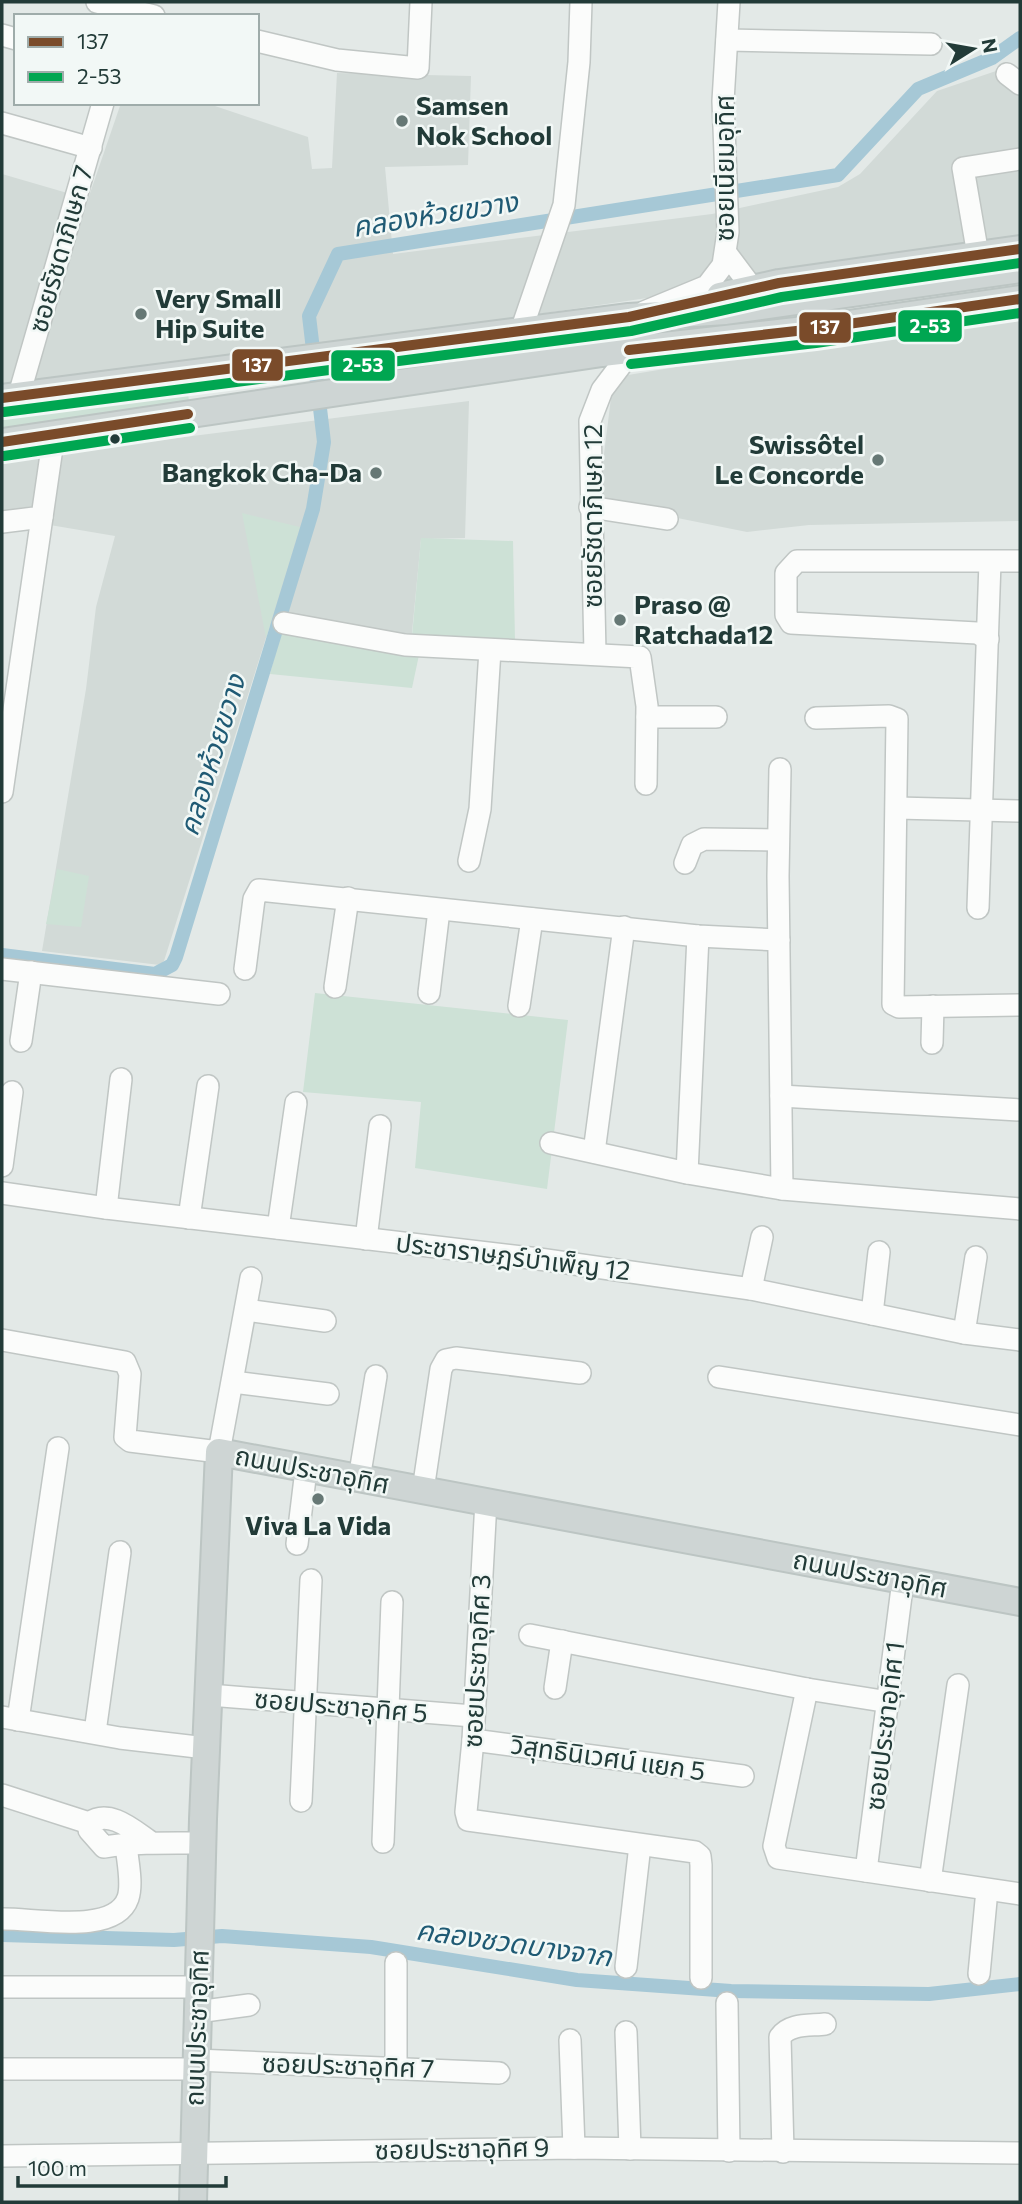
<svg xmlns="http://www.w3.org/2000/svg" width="1022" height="2204" viewBox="0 0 1022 2204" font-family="Commissioner,'Noto Sans Thai',sans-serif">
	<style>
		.built { fill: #d2dad7 }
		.green { fill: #cde1d6 }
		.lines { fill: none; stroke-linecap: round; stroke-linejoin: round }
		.canal { stroke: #a6c8d6; stroke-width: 14 }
		.minor-casing { stroke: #c0c6c4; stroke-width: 24 }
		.major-casing { stroke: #bcc5c3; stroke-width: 30 }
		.minor { stroke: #fbfcfb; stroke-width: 21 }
		.major { stroke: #ced5d4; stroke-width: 26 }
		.bus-1-casing { stroke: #f2f8f6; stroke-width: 16 }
		.bus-2-casing { stroke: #f2f8f6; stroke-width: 16 }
		.bus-1 { stroke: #7a4b2a; stroke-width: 10 }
		.bus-2 { stroke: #00a651; stroke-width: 10 }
		.poi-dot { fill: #667875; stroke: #f2f8f6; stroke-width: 2.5 }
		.bus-dot { fill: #223b38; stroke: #f2f8f6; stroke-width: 2.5 }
		.labels { text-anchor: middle; stroke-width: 5; stroke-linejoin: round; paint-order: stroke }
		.poi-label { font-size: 26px; font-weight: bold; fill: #223b38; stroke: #f2f8f6; text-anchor: start }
		.street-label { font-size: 26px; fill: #223b38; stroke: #f2f8f6 }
		.water-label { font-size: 28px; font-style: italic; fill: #1f5a74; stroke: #f2f8f6 }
		.line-badge { stroke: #f2f8f6; stroke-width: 2.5 }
		.badge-label { font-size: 19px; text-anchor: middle; font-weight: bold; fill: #fff }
	</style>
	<rect width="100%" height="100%" fill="#e3e9e7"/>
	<g class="built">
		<polygon points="996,71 1020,90 1020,243 2,393 2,174 88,199 121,103 206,103 308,137 312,169 332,168 337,73 471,76 468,165 385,167 393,254 712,214 838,187 860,174 937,91"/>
		<polygon points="1020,310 1020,521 809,525 747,532 598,502 612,390 622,376"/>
		<polygon points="469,401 465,538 421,539 410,653 270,625 164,961 160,965 42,951 86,689 96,607 115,536 50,525 50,503 2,511 2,460"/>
	</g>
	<g class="green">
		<polygon points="578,336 589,340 569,347 477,362 475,350"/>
		<polygon points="188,392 189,402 2,432 2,419"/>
		<polygon points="242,513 300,527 266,638"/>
		<polygon points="421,538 513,541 515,641 412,636"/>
		<polygon points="282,627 419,655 412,688 270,674"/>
		<polygon points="57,869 89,876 81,927 46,924"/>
		<polygon points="315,993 568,1020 547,1189 415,1168 421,1102 303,1092"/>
	</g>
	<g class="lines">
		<g class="canal">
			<polyline points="2,955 155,974 172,965 176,957 313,509 324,442 309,316 338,254 838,175 918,89 992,58 1020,38"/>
			<polyline points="2,1935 174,1940 222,1936 371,1947 577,1980 731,1991 929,1994 1020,1984"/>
		</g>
		<defs>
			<g id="minor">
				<polyline points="97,2 154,16"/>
				<polyline points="2,35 16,39"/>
				<polyline points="727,40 931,44"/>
				<polyline points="257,41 337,60 418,68 421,2"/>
				<polyline points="1007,74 1020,84"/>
				<polyline points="2,123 91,148"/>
				<polyline points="726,253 753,289"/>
				<polyline points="978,255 963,168 1020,159"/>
				<polyline points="644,312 707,286 723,265 728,232 723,101 729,2"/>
				<polyline points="521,331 564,205 579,62 581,2"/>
				<polyline points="19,395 103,103"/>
				<polyline points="590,507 667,519"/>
				<polyline points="2,522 42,517 54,434"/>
				<polyline points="284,623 405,645 640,657 647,706 646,784"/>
				<polyline points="988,639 977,633 791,623 786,615 786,573 797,561 1020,561"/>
				<polyline points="595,653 590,421 602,390 633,349"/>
				<polyline points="647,717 716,717"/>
				<polyline points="816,718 889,716 897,719 893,1004 899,1007 1020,1005"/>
				<polyline points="780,769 778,876 782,1189"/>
				<polyline points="2,792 42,517"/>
				<polyline points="897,808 1020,811"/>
				<polyline points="469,861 480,809 490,650"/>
				<polyline points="685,863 692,845 704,839 778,840"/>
				<polyline points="978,908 990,562"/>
				<polyline points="2,969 219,994"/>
				<polyline points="245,969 254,899 259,890 698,936 779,940"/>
				<polyline points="335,987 348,898"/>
				<polyline points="429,993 439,910"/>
				<polyline points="519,1006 532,919"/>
				<polyline points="21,1041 31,972"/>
				<polyline points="932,1043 933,1006"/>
				<polyline points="781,1096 1020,1110"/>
				<polyline points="551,1143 687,1173 782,1189 1020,1209"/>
				<polyline points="594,1152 624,927"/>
				<polyline points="2,1166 12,1092"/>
				<polyline points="687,1173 698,936"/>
				<polyline points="2,1193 106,1208 539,1259 751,1289 964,1333 1020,1340"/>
				<polyline points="106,1208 121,1079"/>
				<polyline points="189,1218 208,1086"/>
				<polyline points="278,1228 296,1103"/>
				<polyline points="366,1239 380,1126"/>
				<polyline points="751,1289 762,1237"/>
				<polyline points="246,1310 325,1321"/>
				<polyline points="872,1314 879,1252"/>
				<polyline points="964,1333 976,1257"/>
				<polyline points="2,1340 125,1362 130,1374 125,1437 130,1441 219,1452 251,1278"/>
				<polyline points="719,1377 1020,1425"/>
				<polyline points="233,1382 328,1394"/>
				<polyline points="359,1479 376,1376"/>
				<polyline points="423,1490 441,1369 446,1360 456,1358 580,1373"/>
				<polyline points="486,1501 473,1740 466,1812 468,1820 695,1852 700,1856 701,1865 701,1978"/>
				<polyline points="297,1544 306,1470"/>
				<polyline points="530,1635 807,1689 889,1702"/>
				<polyline points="555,1688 562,1641"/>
				<polyline points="807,1689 774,1846 778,1858 1020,1894"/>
				<polyline points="209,1695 473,1716"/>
				<polyline points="2,1717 120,1738 206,1748"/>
				<polyline points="18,1720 58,1448"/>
				<polyline points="95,1732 120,1552"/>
				<polyline points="473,1740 743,1776"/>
				<polyline points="2,1795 89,1823"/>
				<polyline points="301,1801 311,1580"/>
				<polyline points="383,1842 392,1602"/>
				<path d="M 152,1843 C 134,1831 110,1808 89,1823 L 89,1830 L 104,1847 C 137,1842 169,1843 203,1843"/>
				<polyline points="866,1871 903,1580"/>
				<polyline points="930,1881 958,1685"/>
				<path d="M 2,1919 C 33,1918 115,1936 128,1898 C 133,1883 127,1859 126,1844"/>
				<polyline points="626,1967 640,1845"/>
				<polyline points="979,1974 987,1890"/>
				<polyline points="2,1987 198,1987"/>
				<polyline points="727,2003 729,2151"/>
				<polyline points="197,2012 249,2005"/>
				<polyline points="626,2032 630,2149"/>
				<polyline points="570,2040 574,2148"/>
				<polyline points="196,2060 499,2073"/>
				<polyline points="396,2068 396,1963"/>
				<polyline points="2,2069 196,2069"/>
				<path d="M 783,2152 L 780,2037 C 790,2023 810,2026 825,2024"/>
				<polyline points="2,2156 574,2148 1020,2153"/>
			</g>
			<g id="major">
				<polyline points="720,296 779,283 1020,249"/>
				<polyline points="2,398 629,317 726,311 1020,269"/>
				<polyline points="2,442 602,353 814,329 1020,299"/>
				<polyline points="193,2202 203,1819 219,1452 1020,1602"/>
			</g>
		</defs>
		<use href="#minor" class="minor-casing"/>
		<use href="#major" class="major-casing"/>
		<use href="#minor" class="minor"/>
		<use href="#major" class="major"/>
		<defs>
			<g id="bus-1">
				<polyline points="629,350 814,329 1020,299"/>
				<polyline points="2,398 629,317 779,283 1020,249"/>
				<polyline points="2,442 188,414"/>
			</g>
			<g id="bus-2">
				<polyline points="631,364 816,343 1020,313"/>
				<polyline points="4,412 631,331 782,297 1020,263"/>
				<polyline points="4,456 190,428"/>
			</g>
		</defs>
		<use href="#bus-1" class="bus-1-casing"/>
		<use href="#bus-2" class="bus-2-casing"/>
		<use href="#bus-1" class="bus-1"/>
		<use href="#bus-2" class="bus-2"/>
	</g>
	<g class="poi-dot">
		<circle cx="402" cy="121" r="7"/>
		<circle cx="141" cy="314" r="7"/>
		<circle cx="878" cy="460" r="7"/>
		<circle cx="376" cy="473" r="7"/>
		<circle cx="620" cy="620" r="7"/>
		<circle cx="318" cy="1499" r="7"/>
	</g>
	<circle class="bus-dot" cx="115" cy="439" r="6"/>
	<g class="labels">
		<g class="poi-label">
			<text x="416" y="115">Samsen<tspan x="416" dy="30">Nok School</tspan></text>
			<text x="155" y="308">Very Small<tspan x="155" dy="30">Hip Suite</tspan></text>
			<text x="864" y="454" text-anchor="end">Swissôtel<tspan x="864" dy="30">Le Concorde</tspan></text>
			<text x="362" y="482" text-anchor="end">Bangkok Cha-Da</text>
			<text x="634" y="614">Praso @<tspan x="634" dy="30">Ratchada12</tspan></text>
			<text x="318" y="1535" text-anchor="middle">Viva La Vida</text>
		</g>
		<g class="street-label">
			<text transform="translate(725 168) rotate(-90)" y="9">ซอยเนียมอุทิศ</text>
			<text transform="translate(61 249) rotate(-74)" y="9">ซอยรัชดาภิเษก 7</text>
			<text transform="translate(593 516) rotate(-90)" y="9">ซอยรัชดาภิเษก 12</text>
			<text transform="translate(513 1257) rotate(7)" y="9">ประชาราษฎร์บำเพ็ญ 12</text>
			<text transform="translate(312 1470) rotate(11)" y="9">ถนนประชาอุทิศ</text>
			<text transform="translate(870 1574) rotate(11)" y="9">ถนนประชาอุทิศ</text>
			<text transform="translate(477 1661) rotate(-87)" y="9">ซอยประชาอุทิศ 3</text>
			<text transform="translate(341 1706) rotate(5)" y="9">ซอยประชาอุทิศ 5</text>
			<text transform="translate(885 1726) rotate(-83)" y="9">ซอยประชาอุทิศ 1</text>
			<text transform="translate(608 1758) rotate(8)" y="9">วิสุทธินิเวศน์ แยก 5</text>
			<text transform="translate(197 2028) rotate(-88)" y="9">ถนนประชาอุทิศ</text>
			<text transform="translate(348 2066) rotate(2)" y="9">ซอยประชาอุทิศ 7</text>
			<text transform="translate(462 2149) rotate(-1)" y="9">ซอยประชาอุทิศ 9</text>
		</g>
		<g class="water-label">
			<text transform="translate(435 214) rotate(-9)" y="10">คลองห้วยขวาง</text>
			<text transform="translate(212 755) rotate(-73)" y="10">คลองห้วยขวาง</text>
			<text transform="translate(514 1943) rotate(8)" y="10">คลองชวดบางจาก</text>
		</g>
	</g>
	<g class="line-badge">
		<rect x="897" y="309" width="66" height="34" rx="7" fill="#00a651"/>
		<rect x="798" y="311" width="54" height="33" rx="7" fill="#7a4b2a"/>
		<rect x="231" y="348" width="53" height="34" rx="7" fill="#7a4b2a"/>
		<rect x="330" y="349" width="66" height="33" rx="7" fill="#00a651"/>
	</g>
	<g class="badge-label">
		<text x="930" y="333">2-53</text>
		<text x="825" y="334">137</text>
		<text x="257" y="372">137</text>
		<text x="363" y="372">2-53</text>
	</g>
	<rect width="1022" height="2204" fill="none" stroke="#223b38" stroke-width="7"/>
	<rect x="14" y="14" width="245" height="91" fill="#f2f8f6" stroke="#9facaa" stroke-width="2"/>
	<rect x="28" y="37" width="35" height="10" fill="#7a4b2a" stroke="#9facaa" stroke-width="2"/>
	<text x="77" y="49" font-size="21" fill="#223b38">137</text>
	<rect x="28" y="72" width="35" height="10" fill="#00a651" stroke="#9facaa" stroke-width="2"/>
	<text x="77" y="84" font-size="21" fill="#223b38">2-53</text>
	<g transform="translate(973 49) rotate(79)" stroke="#f2f8f6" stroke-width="5" paint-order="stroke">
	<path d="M0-5L12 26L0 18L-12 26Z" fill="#223b38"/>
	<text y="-10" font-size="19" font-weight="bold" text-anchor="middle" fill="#223b38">N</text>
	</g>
	<path d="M18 2176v10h208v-10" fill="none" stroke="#223b38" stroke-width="3.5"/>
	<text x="28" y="2176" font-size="21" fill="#223b38" stroke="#f2f8f6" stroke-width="5" paint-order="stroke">100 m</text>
</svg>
